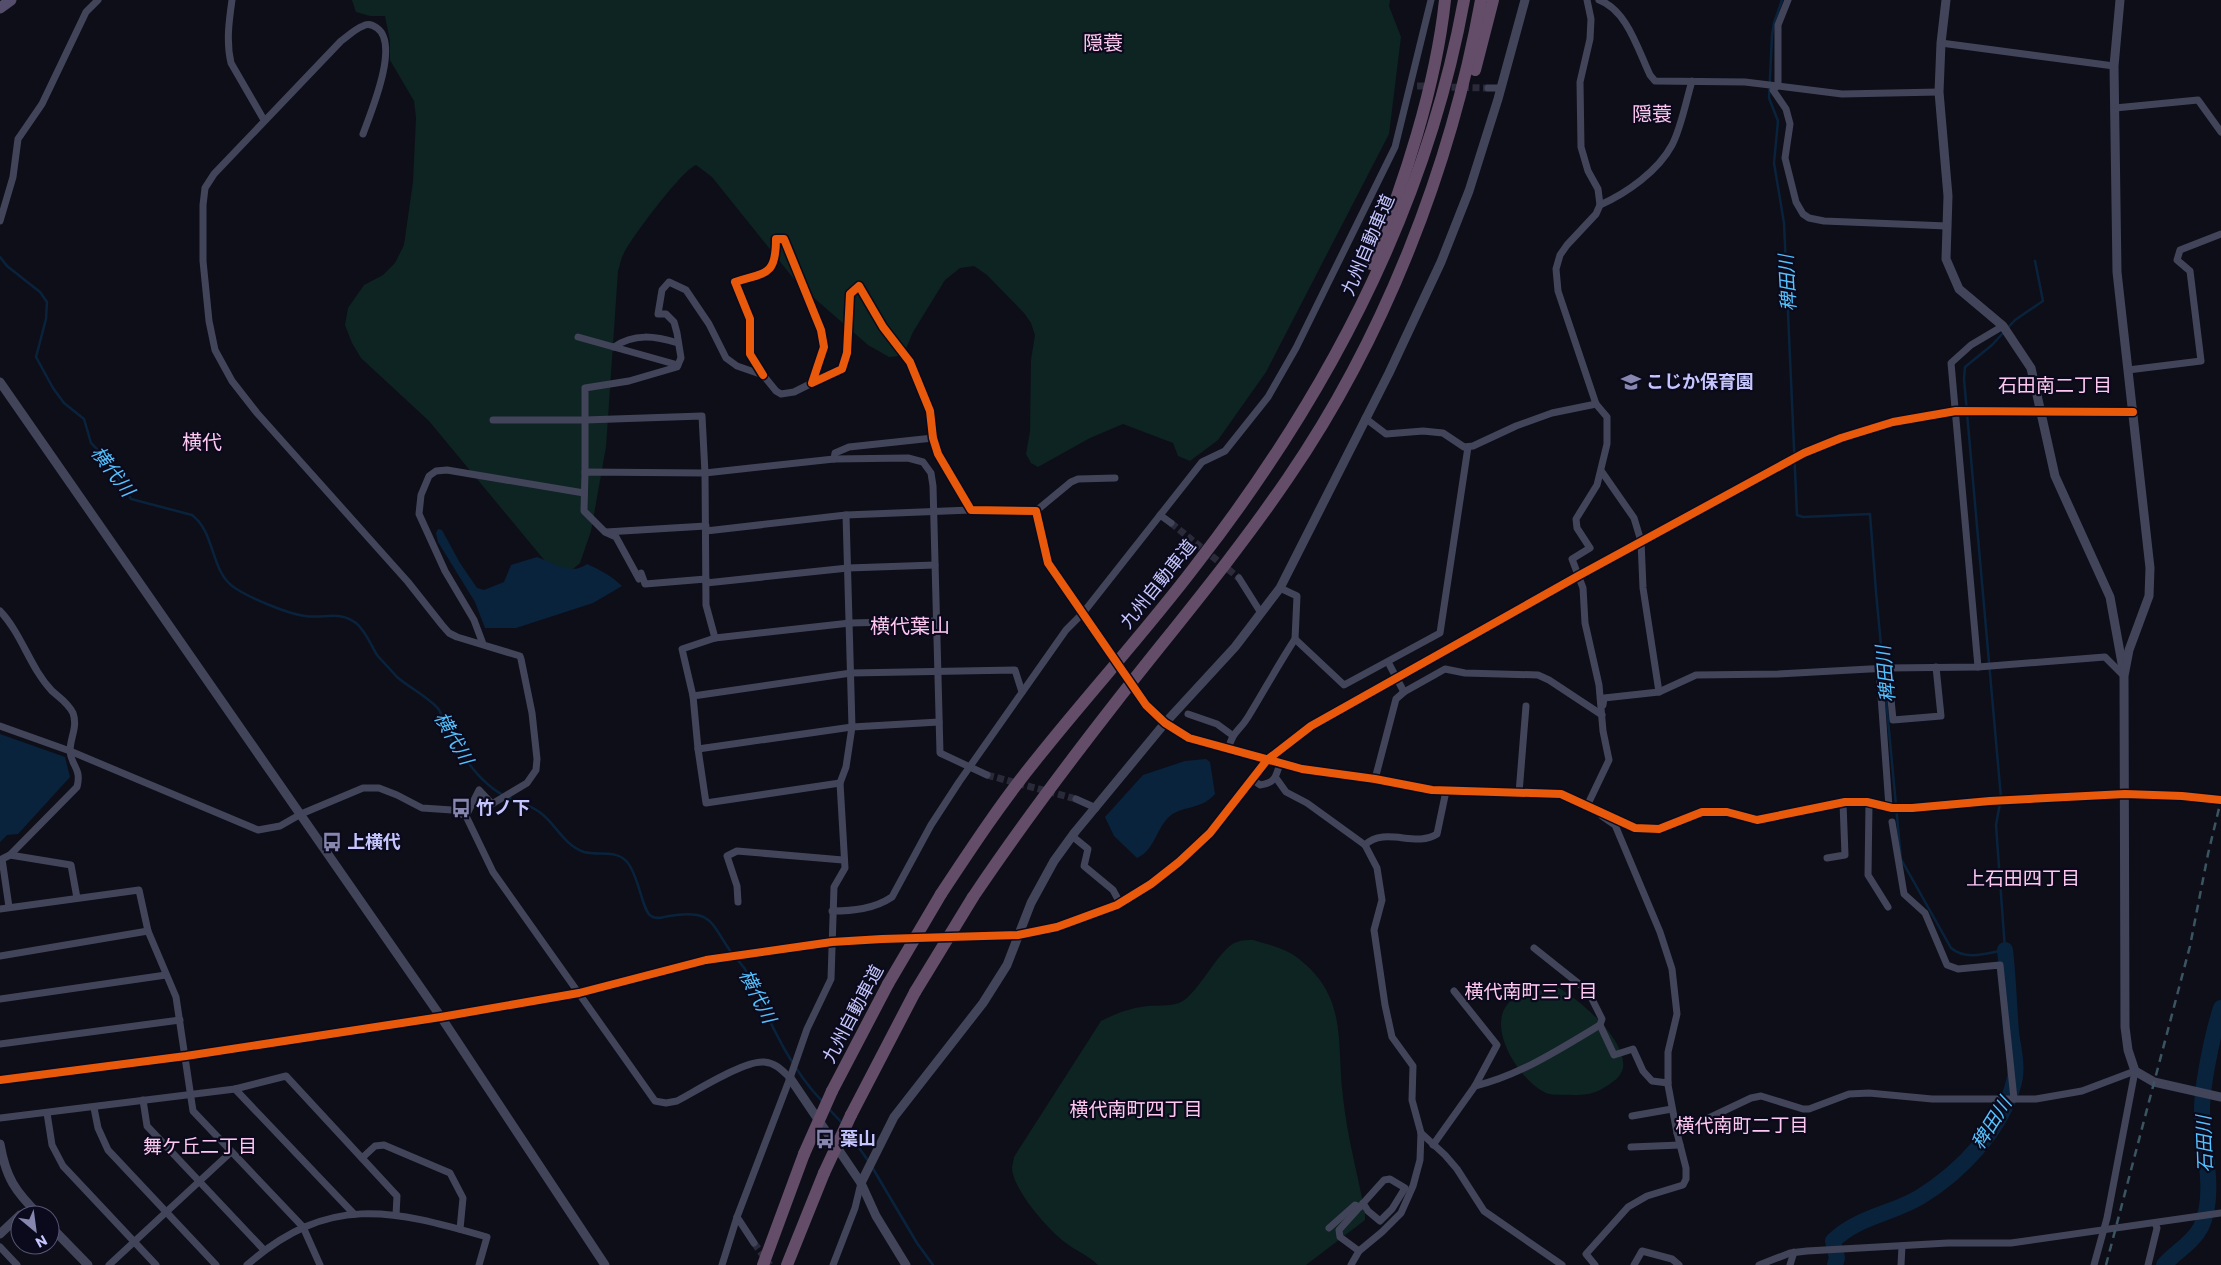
<svg xmlns="http://www.w3.org/2000/svg" width="2221" height="1265" viewBox="0 0 2221 1265" font-family="Commissioner,'Noto Sans JP',sans-serif">
	<style>
		.green { fill: #0d2422 }
		.water { fill: #09233d }
		.lines { fill: none; stroke-linecap: round; stroke-linejoin: round }
		.stream { stroke: #09233d; stroke-width: 2.5 }
		.river { stroke: #09233d; stroke-width: 16 }
		.minor-tunnel { stroke: #2a2a3b; stroke-width: 7; stroke-dasharray: 7 3.5; stroke-linecap: butt }
		.minor { stroke: #42445a; stroke-width: 7 }
		.tertiary { stroke: #42445a; stroke-width: 9 }
		.primary { stroke: #554d6c; stroke-width: 11 }
		.motorway { stroke: #634d68; stroke-width: 12 }
		.rail { stroke: #3b5462; stroke-width: 2.5; stroke-dasharray: 8 6; stroke-linecap: butt }
		.motorway-bridge { stroke: #634d68; stroke-width: 12 }
		.cycleway-casing { stroke: #0b0a1c; stroke-width: 11 }
		.cycleway { stroke: #e8590c; stroke-width: 8 }
		.labels { text-anchor: middle; stroke-width: 4.5; stroke-linejoin: round; paint-order: stroke }
		.street-label { font-size: 18px; fill: #c6c6ff; stroke: #0b0a1c }
		.poi-label { font-size: 18px; font-weight: bold; fill: #c6c6ff; stroke: #0b0a1c; text-anchor: start }
		.water-label { font-size: 19px; font-style: italic; fill: #54c2ff; stroke: #0b0a1c }
		.neighbourhood-label { font-size: 19px; fill: #ffc8f1; stroke: #0b0a1c }
		.quarter-label { font-size: 20px; fill: #ffc8f1; stroke: #0b0a1c }
	</style>
	<rect width="100%" height="100%" fill="#0e0e18"/>
	<g class="green">
		<path d="M 352,0 L 1390,0 L 1389,6 L 1401,37 L 1389,134 L 1266,372 L 1218,440 L 1190,461 L 1178,456 L 1173,443 L 1123,424 L 1090,438 L 1038,467 L 1031,463 L 1026,454 L 1030,431 L 1031,360 L 1035,335 L 1031,323 L 1024,313 L 987,275 L 974,266 L 960,268 L 945,280 L 913,332 L 905,351 L 898,356 L 889,357 L 868,345 L 798,284 L 712,177 L 696,165 C 682,170 632,237 624,253 C 621,258 620,265 618,271 L 606,447 L 591,531 L 580,563 L 572,570 L 564,573 L 555,573 L 429,421 L 361,358 L 352,343 L 345,325 L 348,308 L 364,285 L 383,275 L 395,263 L 404,245 L 413,182 L 416,118 L 414,101 L 390,60 L 390,41 L 385,16 L 370,16 L 356,12 Z"/>
		<path d="M 1253,940 C 1266,944 1284,948 1295,956 C 1349,995 1336,1041 1343,1097 C 1347,1136 1358,1175 1365,1213 L 1365,1220 L 1306,1265 L 1098,1265 C 1088,1255 1076,1251 1066,1243 C 1049,1231 1013,1190 1012,1168 C 1012,1165 1014,1160 1014,1157 L 1101,1021 C 1113,1015 1127,1009 1141,1007 C 1154,1004 1171,1008 1183,1001 C 1201,989 1220,947 1237,942 C 1242,940 1248,940 1253,940 Z"/>
		<path d="M 1559,988 C 1581,1001 1627,1040 1623,1068 C 1621,1077 1612,1083 1605,1087 C 1595,1094 1585,1095 1573,1095 C 1565,1094 1554,1096 1546,1093 C 1520,1082 1482,1023 1512,1000 C 1525,991 1544,990 1559,988 Z"/>
	</g>
	<g class="water">
		<path d="M 438,529 L 442,530 L 460,563 L 477,588 L 484,590 L 504,582 L 511,565 L 537,557 C 554,563 571,576 587,564 C 600,570 612,576 622,586 L 593,603 L 516,628 L 485,628 L 475,602 L 438,542 L 436,533 Z"/>
		<polygon points="0,734 65,757 70,777 18,834 7,835 0,842"/>
		<path d="M 1206,759 L 1210,762 L 1215,794 C 1201,810 1184,805 1170,816 C 1156,828 1155,850 1137,858 L 1114,836 L 1105,817 L 1143,775 L 1185,761 Z"/>
	</g>
	<g class="lines">
		<g class="stream">
			<path d="M 1782,0 L 1774,23 L 1772,36 L 1769,98 L 1778,121 L 1774,163 L 1784,223 L 1797,515 L 1803,517 L 1870,514 L 1876,592 L 1901,859 L 1951,948 C 1966,961 1988,953 2005,950 L 1996,825 L 2000,803"/>
			<path d="M 0,257 L 7,266 L 40,292 L 47,302 L 46,319 L 36,357 L 53,388 L 64,403 L 84,419 L 91,443 L 106,458 L 131,499 L 192,515 C 216,533 210,572 235,588 C 250,598 288,614 305,616 C 324,619 339,610 356,623 C 365,630 371,645 377,655 C 383,662 391,670 397,677 C 407,686 434,701 439,710 C 445,720 447,735 454,745 C 469,763 481,783 503,795"/>
			<path d="M 508,797 C 519,803 532,805 542,814 C 556,825 565,846 584,852 C 598,856 616,849 627,862 C 639,875 642,911 651,916 C 657,920 663,917 669,916 C 714,909 710,923 733,955"/>
			<polyline points="2001,798 1964,379 1965,367 1992,345 2015,320 2043,301 2035,261"/>
			<path d="M 737,959 L 745,969 C 767,1014 787,1065 822,1101"/>
			<polyline points="829,1109 842,1123"/>
			<polyline points="848,1132 869,1162"/>
			<polyline points="872,1167 917,1243 933,1265"/>
		</g>
		<g class="river">
			<path d="M 1835,1265 L 1837,1258 L 1833,1241 C 1857,1217 1892,1214 1920,1197 C 1961,1172 2002,1129 2014,1082 C 2018,1068 2013,1047 2011,1033 C 2009,1005 2008,977 2005,950"/>
			<path d="M 2164,1265 C 2175,1252 2193,1243 2201,1227 C 2217,1194 2202,1145 2202,1110 C 2202,1085 2213,1032 2221,1008"/>
		</g>
		<g class="minor-tunnel">
			<polyline points="1417,86 1430,86"/>
			<polyline points="1441,87 1488,88"/>
			<polyline points="1171,523 1239,578"/>
			<polyline points="1091,626 1146,705"/>
			<polyline points="987,775 1076,799"/>
			<polyline points="754,1243 770,1265"/>
		</g>
		<g class="minor">
			<path d="M 232,0 C 229,21 226,42 231,63 L 264,120"/>
			<polyline points="1587,0 1591,19 1590,39 1580,82 1581,147 1588,171 1598,189 1600,205 1596,214 1567,245 1560,255 1556,269 1558,291 1596,404 1607,417 1607,444 1597,485 1576,519 1577,528 1590,548 1572,559 1583,588 1585,623 1599,685 1603,731 1609,760 1587,806 1591,808"/>
			<path d="M 1599,0 C 1627,10 1638,50 1650,75 L 1655,81 L 1745,82 L 1842,94 L 1939,92"/>
			<polyline points="1788,0 1778,25 1778,85 1773,90 1786,109 1790,124 1785,158 1796,202 1803,214 1809,218 1824,221 1947,226"/>
			<polyline points="1941,43 2114,66"/>
			<polyline points="1488,88 1501,88"/>
			<polyline points="2115,108 2198,100 2221,132"/>
			<path d="M 363,134 C 371,112 400,44 377,28 C 373,25 368,23 363,26 C 355,29 348,36 341,41 L 214,174 L 205,188 L 203,205 L 203,261 L 209,321 L 215,350 L 232,381 L 257,413 L 408,582 L 442,625 L 449,633 L 457,637 L 520,656 L 521,659 L 532,713 L 537,759 L 536,770 L 527,783 L 492,804 L 479,790 L 466,816"/>
			<path d="M 1600,205 C 1627,193 1658,171 1672,145 C 1681,128 1686,101 1692,81"/>
			<polyline points="0,221 13,177 18,139 42,104 86,12 98,0"/>
			<polyline points="578,337 678,365"/>
			<path d="M 614,347 C 634,333 655,336 678,343"/>
			<polyline points="2128,370 2201,361 2190,271 2177,260 2180,250 2221,234"/>
			<path d="M 763,375 L 750,354 L 750,319 L 735,282 C 766,272 776,276 776,239 L 784,239 L 821,330 L 824,347 L 812,383 L 842,369 L 847,353 L 850,294 L 859,286 L 883,327 L 910,362 L 930,411 L 933,438 L 938,454 L 971,510 L 1036,511 L 1048,563 L 1091,626"/>
			<polyline points="1365,418 1386,434 1423,431 1443,433 1464,447 1473,446 1516,426 1552,413 1596,404"/>
			<polyline points="493,420 585,420 702,416 705,473 706,605 715,638"/>
			<polyline points="834,459 835,453 849,447 933,438"/>
			<polyline points="585,472 585,388 629,381 677,367 681,358 677,333 674,322 666,314 658,314 662,290 669,282 686,290 709,324 726,358 737,366 763,375 776,391 781,394 794,392 812,383"/>
			<polyline points="1602,472 1634,518 1641,541 1643,588 1659,692"/>
			<polyline points="1036,511 1071,482 1078,479 1115,478"/>
			<polyline points="1160,515 1171,523"/>
			<polyline points="706,531 846,515 971,510"/>
			<polyline points="606,532 706,526"/>
			<polyline points="641,573 645,584 706,579"/>
			<polyline points="1239,578 1261,613"/>
			<polyline points="639,579 616,537 605,532 584,511 585,472 705,473 834,459 908,458 923,462 931,473 933,486 940,753 987,775"/>
			<polyline points="706,583 848,568 935,565"/>
			<polyline points="1280,588 1297,596 1295,639 1344,685 1440,633 1468,447"/>
			<path d="M 0,611 C 22,634 30,668 52,691 C 60,698 68,703 73,713 C 78,727 70,738 70,751 C 71,766 82,768 77,787 L 10,855 L 2,859 L 9,907"/>
			<polyline points="483,644 474,620 445,571 419,514 421,495 429,476 436,471 447,470 584,493"/>
			<polyline points="1388,662 1404,692"/>
			<polyline points="1978,667 1951,363 1971,345 2003,326"/>
			<polyline points="1879,668 1889,807"/>
			<polyline points="1888,668 1893,720 1941,716 1936,667"/>
			<polyline points="693,696 851,673 1015,670 1022,692"/>
			<polyline points="1146,705 1165,723"/>
			<polyline points="1603,705 1604,698 1659,692 1696,675 1778,674 1888,668 1978,667 2105,657 2124,676"/>
			<polyline points="1188,714 1217,724 1232,735"/>
			<path d="M 0,726 L 70,751 L 258,830 L 280,826 L 301,814 L 363,788 L 379,788 L 397,795 L 422,808 L 452,810 L 466,816 L 493,872 L 655,1101 L 666,1103 L 677,1101 C 696,1091 745,1060 764,1062 C 776,1063 782,1070 790,1078"/>
			<polyline points="698,749 852,727 939,722"/>
			<path d="M 1228,750 C 1233,730 1239,732 1248,717 C 1264,691 1278,665 1295,639"/>
			<polyline points="1276,778 1286,792 1307,803 1365,845 1377,868 1382,900 1374,930 1385,1005 1392,1037 1413,1066 1412,1100 1421,1133 1420,1160 1413,1186 1401,1213 1382,1232 1359,1251 1351,1265"/>
			<path d="M 1252,779 L 1260,785 C 1275,783 1276,777 1280,763"/>
			<polyline points="1375,779 1396,699 1404,692 1445,669 1465,673 1538,675 1549,680 1602,715"/>
			<polyline points="840,783 706,803 698,749 693,696 682,649 715,638 850,623 935,621"/>
			<polyline points="1519,793 1526,706"/>
			<polyline points="2125,794 2182,796 2221,800"/>
			<polyline points="1076,799 1096,808"/>
			<polyline points="1869,803 1868,875 1888,907"/>
			<polyline points="1892,822 1904,894 1925,913 1947,965 1958,969 2000,965 2014,1099"/>
			<polyline points="1072,836 1088,849 1084,866 1113,890 1120,903"/>
			<path d="M 1365,845 C 1385,826 1416,848 1437,834 L 1446,791"/>
			<polyline points="10,855 71,865 77,898"/>
			<polyline points="1827,858 1845,855 1843,803"/>
			<polyline points="738,902 737,886 727,856 737,851 843,860"/>
			<polyline points="0,909 139,890 148,931 176,997 193,1111 303,1227 320,1265"/>
			<path d="M 832,911 C 853,911 874,909 892,897 L 931,825 L 959,782 L 1066,630 L 1083,613 L 1202,462 L 1225,451 L 1268,397 L 1296,348 L 1395,147 L 1431,0"/>
			<polyline points="1534,948 1588,991 1602,1019 1600,1025 1614,1055 1633,1049 1643,1071 1652,1081 1668,1083"/>
			<polyline points="0,956 148,931"/>
			<polyline points="1454,991 1497,1045 1475,1086"/>
			<polyline points="0,999 166,975"/>
			<polyline points="0,1044 180,1020"/>
			<polyline points="235,1089 354,1214"/>
			<polyline points="143,1100 147,1126 264,1250"/>
			<polyline points="94,1108 98,1128 108,1150 216,1265"/>
			<polyline points="47,1113 52,1145 63,1166 156,1265"/>
			<polyline points="1632,1116 1672,1109"/>
			<polyline points="0,1118 235,1089 286,1076 397,1196 396,1215"/>
			<polyline points="1421,1133 1445,1155 1457,1169 1484,1211 1562,1265"/>
			<polyline points="1677,1133 1751,1098 1761,1096 1803,1109 1809,1109 1849,1094 1869,1093 1932,1099 2036,1099 2082,1091 2135,1071"/>
			<path d="M 1433,1145 L 1475,1086 C 1520,1075 1560,1049 1600,1025"/>
			<polyline points="1631,1147 1680,1145"/>
			<polyline points="362,1158 375,1146 384,1145 450,1173 463,1198 460,1229"/>
			<polyline points="737,1217 754,1243"/>
			<polyline points="1329,1228 1355,1205 1360,1207"/>
			<polyline points="0,1247 17,1265"/>
			<polyline points="1359,1251 1340,1237 1339,1230 1384,1180 1390,1179 1405,1188 1392,1209 1380,1221 1368,1211 1363,1203"/>
			<polyline points="109,1265 231,1152"/>
			<path d="M 247,1265 C 328,1194 391,1209 487,1237 L 479,1265"/>
			<polyline points="722,1265 737,1217 790,1078 807,1029 831,979 834,887 845,868 840,783 846,767 852,727 846,515"/>
			<polyline points="833,1265 855,1208 861,1183"/>
			<polyline points="1595,1265 1586,1254 1628,1207 1647,1196 1683,1185 1686,1179 1686,1168 1677,1133 1668,1085 1668,1052 1677,1014 1672,969 1660,932 1615,825 1602,816"/>
			<polyline points="1634,1265 1642,1251 1672,1259 1679,1265"/>
			<polyline points="1759,1265 1790,1253 1807,1251 1948,1243 2011,1243 2221,1213"/>
			<polyline points="1790,1265 1794,1252"/>
			<polyline points="1901,1265 1902,1246"/>
			<polyline points="2094,1265 2107,1218 2135,1071"/>
			<polyline points="2148,1265 2157,1228 2155,1223"/>
		</g>
		<g class="tertiary">
			<polyline points="1946,0 1941,43 1939,92 1948,196 1946,259 1959,289 2003,326 2031,368 2055,476 2110,597 2123,669"/>
			<polyline points="2120,0 2114,66 2117,272 2150,568 2149,596 2129,650 2124,676 2125,1027 2128,1050 2135,1071 2154,1082 2221,1097"/>
			<polyline points="0,382 441,1017 605,1265"/>
			<polyline points="1165,723 1189,738 1302,769 1375,779 1432,790 1561,794 1635,828 1659,829 1702,812 1727,812 1757,820 1845,802 1867,802 1892,808 1912,808 1990,801 2125,794"/>
			<polyline points="790,1078 861,1183 876,1216 906,1265"/>
			<polyline points="0,1080 186,1056 441,1017 579,993 706,960 832,942 882,939 1018,935 1057,927 1117,905 1151,884 1179,862 1210,833 1267,760 1311,726 1578,576 1804,453 1841,438 1893,422 1956,411 2133,412"/>
			<path d="M 0,1144 C 6,1178 15,1191 39,1215"/>
			<polyline points="861,1183 894,1117 983,1003 1007,965 1031,903 1054,861 1075,832 1165,723 1235,647 1280,588 1389,373 1441,262 1469,191 1498,99 1525,0"/>
			<polyline points="50,1226 88,1265"/>
			<polyline points="0,1234 20,1215"/>
		</g>
		<polyline class="primary" points="0,8 11,0"/>
		<g class="motorway">
			<polyline points="1475,70 1493,0"/>
			<path d="M 1371,264 C 1404,185 1436,85 1445,0"/>
			<path d="M 941,894 C 972,847 1003,800 1039,756 C 1090,692 1146,631 1196,565 C 1325,399 1426,209 1464,0"/>
			<path d="M 973,897 C 1018,830 1066,766 1116,702 C 1174,628 1235,556 1288,478 C 1384,338 1451,167 1481,0"/>
			<polyline points="832,1091 888,984"/>
			<polyline points="851,1115 915,992"/>
			<polyline points="763,1265 804,1154"/>
			<polyline points="787,1265 824,1173"/>
		</g>
		<polyline class="rail" points="2106,1265 2190,946 2208,854 2221,800"/>
		<g class="motorway-bridge">
			<polyline points="888,984 941,894"/>
			<polyline points="915,992 973,897"/>
			<polyline points="804,1154 832,1091"/>
			<polyline points="824,1173 851,1115"/>
		</g>
		<defs>
			<g id="cycleway">
				<path d="M 763,375 L 750,354 L 750,319 L 735,282 C 766,272 776,276 776,239 L 784,239 L 821,330 L 824,347 L 812,383 L 842,369 L 847,353 L 850,294 L 859,286 L 883,327 L 910,362 L 930,411 L 933,438 L 938,454 L 971,510 L 1036,511 L 1048,563 L 1146,705 L 1165,723 L 1189,738 L 1302,769 L 1375,779 L 1432,790 L 1561,794 L 1635,828 L 1659,829 L 1702,812 L 1727,812 L 1757,820 L 1845,802 L 1867,802 L 1892,808 L 1912,808 L 1990,801 L 2125,794 L 2182,796 L 2221,800"/>
				<polyline points="0,1080 186,1056 441,1017 579,993 706,960 832,942 882,939 1018,935 1057,927 1117,905 1151,884 1179,862 1210,833 1267,760 1311,726 1578,576 1804,453 1841,438 1893,422 1956,411 2133,412"/>
			</g>
		</defs>
		<use href="#cycleway" class="cycleway-casing"/>
		<use href="#cycleway" class="cycleway"/>
	</g>
	<defs>
		<symbol id="school-bare" viewBox="-9 -9 18 18"><path d="M0-5L7-2L0 1L-7-2ZM-4 1L0 2.5L4 1V4Q0 6-4 4Z" fill="#8686ae" stroke="#0b0a1c" stroke-width="2.5" paint-order="stroke"/></symbol>
		<symbol id="bus-bare" viewBox="-9 -9 18 18"><path d="M-5-6H5V4H4V6H2V4H-2V6H-4V4H-5ZM-3.5-4V0h7V-4ZM-3.5 1.2v1.5H-2V1.2ZM2 1.2v1.5H3.5V1.2Z" fill="#8686ae" stroke="#0b0a1c" stroke-width="2.5" paint-order="stroke"/></symbol>
	</defs>
	<g fill-rule="evenodd">
		<use href="#school-bare" x="1617" y="368" width="28" height="28"/>
		<use href="#bus-bare" x="447" y="794" width="28" height="28"/>
		<use href="#bus-bare" x="318" y="828" width="28" height="28"/>
		<use href="#bus-bare" x="811" y="1125" width="28" height="28"/>
	</g>
	<g class="labels">
		<g class="street-label">
			<text transform="translate(1368 245) rotate(-67)" y="6">九州自動車道</text>
			<text transform="translate(1158 584) rotate(-51)" y="6">九州自動車道</text>
			<text transform="translate(853 1014) rotate(-62)" y="6">九州自動車道</text>
		</g>
		<g class="poi-label">
			<text x="1646" y="388">こじか保育園</text>
			<text x="476" y="814">竹ノ下</text>
			<text x="347" y="848">上横代</text>
			<text x="840" y="1145">葉山</text>
		</g>
		<g class="water-label">
			<text transform="translate(1787 283) rotate(-93)" y="7">稗田川</text>
			<text transform="translate(113 471) rotate(53)" y="7">横代川</text>
			<text transform="translate(1885 674) rotate(-95)" y="7">稗田川</text>
			<text transform="translate(454 738) rotate(60)" y="7">横代川</text>
			<text transform="translate(758 996) rotate(63)" y="7">横代川</text>
			<text transform="translate(1991 1123) rotate(-58)" y="7">稗田川</text>
			<text transform="translate(2204 1144) rotate(-92)" y="7">石田川</text>
		</g>
		<g class="neighbourhood-label">
			<text x="2055" y="392">石田南二丁目</text>
			<text x="2023" y="885">上石田四丁目</text>
			<text x="1531" y="998">横代南町三丁目</text>
			<text x="1136" y="1116">横代南町四丁目</text>
			<text x="1742" y="1132">横代南町二丁目</text>
			<text x="200" y="1153">舞ケ丘二丁目</text>
		</g>
		<g class="quarter-label">
			<text x="1103" y="50">隠蓑</text>
			<text x="1652" y="121">隠蓑</text>
			<text x="202" y="449">横代</text>
			<text x="910" y="633">横代葉山</text>
		</g>
	</g>
	<g transform="translate(35 1230) rotate(151)"><circle r="24" fill="#0b0a1c" stroke="#565577"/>
	<path d="M0-4L9 19L0 12L-9 19Z" fill="#8686ae"/>
	<text y="-8" font-size="14" font-weight="bold" text-anchor="middle" fill="#c6c6ff">N</text>
	</g>
</svg>
